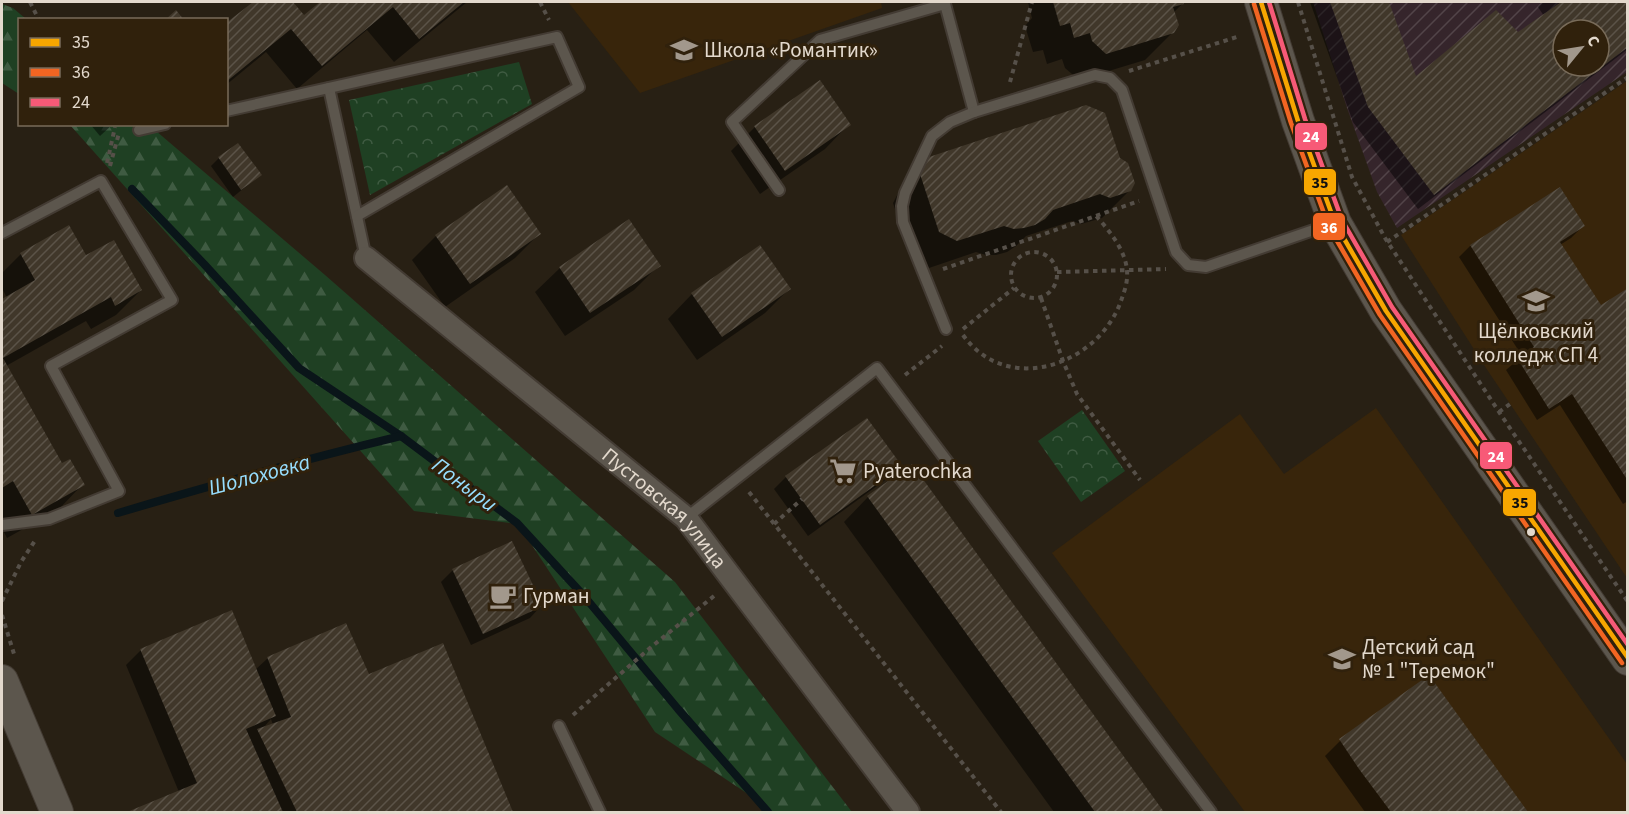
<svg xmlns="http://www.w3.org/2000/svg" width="1629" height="814" viewBox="0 0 1629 814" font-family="'Source Sans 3',sans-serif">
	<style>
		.industrial { fill: url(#industrial-furrows); fill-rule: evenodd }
		.built { fill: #38250b }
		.forest { fill: url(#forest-firs) }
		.park { fill: url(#park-crowns) }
		.shadow { fill: #0007; fill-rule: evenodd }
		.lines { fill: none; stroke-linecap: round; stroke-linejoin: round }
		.stream { stroke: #0a1519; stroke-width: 8 }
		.building { fill: url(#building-hatch); fill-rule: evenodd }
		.lane-casing { stroke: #433b33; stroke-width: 14 }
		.street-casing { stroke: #433b33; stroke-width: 26 }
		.secondary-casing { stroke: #433b33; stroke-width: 34 }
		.path { stroke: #565049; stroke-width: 4; stroke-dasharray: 4.5 4.5; stroke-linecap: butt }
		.lane { stroke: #5c564d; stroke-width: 10 }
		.street { stroke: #5c564d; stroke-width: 22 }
		.secondary { stroke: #5c564d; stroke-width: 32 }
		.bus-1-casing { stroke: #30210c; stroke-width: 9 }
		.bus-2-casing { stroke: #30210c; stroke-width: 9 }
		.bus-3-casing { stroke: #30210c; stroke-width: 9 }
		.bus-1 { stroke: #f7a600; stroke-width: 4.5 }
		.bus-2 { stroke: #f26522; stroke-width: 4.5 }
		.bus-3 { stroke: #f75a77; stroke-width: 4.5 }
		.bus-dot { fill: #e3d9cd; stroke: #30210c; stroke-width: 2 }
		.labels { text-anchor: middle; stroke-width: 6; stroke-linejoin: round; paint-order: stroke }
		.poi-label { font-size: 21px; fill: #e3d9cd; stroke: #30210c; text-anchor: start }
		.street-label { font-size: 21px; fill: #e3d9cd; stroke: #30210c }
		.water-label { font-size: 22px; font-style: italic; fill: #96ddfd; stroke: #30210c }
		.line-badge { stroke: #30210c; stroke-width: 2 }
		.badge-label { font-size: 16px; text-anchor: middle; font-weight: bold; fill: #fff }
		.pale-badge-label { font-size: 16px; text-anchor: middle; font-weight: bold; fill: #111 }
	</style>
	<defs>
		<pattern id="industrial-furrows" width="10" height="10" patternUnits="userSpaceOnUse" patternTransform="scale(1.5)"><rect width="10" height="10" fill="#35252b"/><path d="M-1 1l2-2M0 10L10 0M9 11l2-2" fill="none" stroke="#524449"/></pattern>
		<pattern id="forest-firs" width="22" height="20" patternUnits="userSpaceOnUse" patternTransform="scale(1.5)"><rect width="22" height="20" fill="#1f4023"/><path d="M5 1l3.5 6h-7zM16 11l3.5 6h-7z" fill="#3f5b42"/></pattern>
		<pattern id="park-crowns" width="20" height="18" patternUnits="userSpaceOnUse" patternTransform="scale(1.5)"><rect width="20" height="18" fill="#1f4023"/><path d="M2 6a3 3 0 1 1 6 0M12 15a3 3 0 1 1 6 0" fill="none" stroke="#3f5b42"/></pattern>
		<pattern id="building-hatch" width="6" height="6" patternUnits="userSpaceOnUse" patternTransform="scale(1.5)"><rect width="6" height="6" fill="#40372a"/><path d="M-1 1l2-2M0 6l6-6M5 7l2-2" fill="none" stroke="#5b5348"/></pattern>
	</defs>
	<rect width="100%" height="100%" fill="#282014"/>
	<path class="industrial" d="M 1313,2 L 1627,2 L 1627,72 L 1397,228 L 1377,192 L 1347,108 ZM 1563,30 L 1599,30 L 1599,66 L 1563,66 Z"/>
	<g class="built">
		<polygon points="568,2 881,2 882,8 640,93"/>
		<polygon points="1627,81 1627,578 1486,368 1401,235"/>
		<polygon points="1376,408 1627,764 1627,812 1245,812 1052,553 1240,414 1284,474"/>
	</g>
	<g class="forest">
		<polygon points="2,4 13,8 26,19 20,20 19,94 2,83"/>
		<polygon points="70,125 149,125 325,275 675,582 852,812 765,812 757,800 655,732 518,524 414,511"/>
	</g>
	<g class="park">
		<polygon points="519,62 532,104 370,195 349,100"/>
		<polygon points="1082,410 1125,471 1081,502 1038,441"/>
	</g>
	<g class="shadow">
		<polygon points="255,2 291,2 304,17 323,2 467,2 394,62 367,30 297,89 266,52 226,85 226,25"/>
		<polygon points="1028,2 1182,2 1182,4 1173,13 1173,32 1145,60 1079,80 1065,68 1062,59 1047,64 1043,50 1033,52 1025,26 1032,18"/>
		<path d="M 1310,2 L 1387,2 L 1415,78 L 1518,34 L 1544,16 L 1538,7 L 1543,2 L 1628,2 L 1628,49 L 1418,209 L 1353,122 ZM 1563,30 L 1599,30 L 1599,66 L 1563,66 Z"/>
		<polygon points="90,124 113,124 100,136"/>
		<polygon points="849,124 825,149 760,194 731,151 755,127"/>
		<polygon points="237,145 260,175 233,197 211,166 219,158"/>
		<polygon points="930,158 1130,190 1102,218 1081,224 1072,221 1026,236 1016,246 1007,252 996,255 986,255 976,252 929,268 912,260 893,203 902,186"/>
		<polygon points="1583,226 1571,238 1560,245 1600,307 1628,290 1628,501 1623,504 1560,405 1537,420 1506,370 1522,356 1459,257 1470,246"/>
		<polygon points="539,234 515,258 445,307 412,260 436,236"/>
		<polygon points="759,247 789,289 765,313 697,360 668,319 692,294"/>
		<polygon points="21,254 86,257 141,290 116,315 91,329 86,321 6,366 62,465 83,484 59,509 7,538 2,528 2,301 7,298 2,288 2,273"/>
		<polygon points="659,265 634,290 565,336 535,292 560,268"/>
		<polygon points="867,420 900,466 888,478 808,536 774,489 786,477"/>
		<polygon points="912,466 1162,812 1054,812 844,522 868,497"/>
		<polygon points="453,570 541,606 530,618 471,645 441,582"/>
		<path d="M 442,645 L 511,812 L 131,812 L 179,792 L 126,665 L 141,650 L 255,670 L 268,658 L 368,676 ZM 271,719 L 273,725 L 262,729 Z"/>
		<polygon points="1429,677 1526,812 1365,812 1325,756 1340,741"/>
	</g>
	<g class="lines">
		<g class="stream">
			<polyline points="132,189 204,264 299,368 401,436 517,523 584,596 678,709 768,812"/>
			<path d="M 118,513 C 212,485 306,459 401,436"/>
		</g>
	</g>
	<g class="building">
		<polygon points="253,2 293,2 304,15 320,2 464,2 419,39 393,7 322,66 291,29 226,82 226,23"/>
		<polygon points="1053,2 1183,2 1184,4 1173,7 1179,25 1174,33 1106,54 1092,41 1090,33 1074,38 1070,23 1060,26"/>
		<path d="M 1330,2 L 1389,2 L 1416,76 L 1496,10 L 1518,32 L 1561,2 L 1628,2 L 1628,47 L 1434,195 L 1368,107 ZM 1563,30 L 1599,30 L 1599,66 L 1563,66 Z"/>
		<polygon points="176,10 184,20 165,20"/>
		<polygon points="820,80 851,125 785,171 754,126"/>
		<polygon points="1086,105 1105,113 1120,158 1128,163 1135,183 1131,191 1110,198 1100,194 1053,210 1045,219 1035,225 1024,228 1014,229 1004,226 957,241 939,232 920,174 929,157"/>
		<polygon points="238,143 262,175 241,190 218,157"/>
		<polygon points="507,185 541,234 470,284 435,235"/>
		<polygon points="1560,187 1585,226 1560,242 1601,305 1628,288 1628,481 1572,394 1549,409 1517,358 1534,347 1470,245"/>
		<polygon points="629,219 661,266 590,313 559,267"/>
		<polygon points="69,225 86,255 114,240 142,290 115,306 111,297 3,358 62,463 70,459 85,485 32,515 13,481 2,488 2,299 35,280 20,253"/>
		<polygon points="760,245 791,289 722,337 691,293"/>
		<polygon points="867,418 902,466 820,525 785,476"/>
		<polygon points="912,464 1164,812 1095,812 867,496"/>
		<polygon points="512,541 543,606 483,634 452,569"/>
		<polygon points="232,610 276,716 246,729 283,812 127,812 197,783 140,649"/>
		<polygon points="346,623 369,674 443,643 513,812 297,812 257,729 291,717 267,657"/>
		<polygon points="1429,675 1528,812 1391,812 1359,769 1339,739"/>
	</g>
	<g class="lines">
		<defs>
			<g id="lane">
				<polyline points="945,4 974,112 950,122 932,136 905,193 902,206 903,222 946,329"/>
				<polyline points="329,88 366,258"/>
				<polyline points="226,111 557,37 579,87 357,216"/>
				<polyline points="974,112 1095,75 1110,78 1122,90 1176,252 1188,265 1206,267 1334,223"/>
				<polyline points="139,130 165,124"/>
				<polyline points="779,190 732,122 820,40 945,4 944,2"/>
				<polyline points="2,233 101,181 172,300 51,366 119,491 49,519 2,525"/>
				<polyline points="686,518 877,368 1211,812"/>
				<polyline points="559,726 600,812"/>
			</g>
			<g id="street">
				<path id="s1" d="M 366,258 L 686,518 L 908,812"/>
			</g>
			<g id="secondary">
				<polyline points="1261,2 1298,121 1335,223 1386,311 1628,659"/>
				<polyline points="2,681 57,812"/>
			</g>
		</defs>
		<use href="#lane" class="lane-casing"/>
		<use href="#street" class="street-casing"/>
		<use href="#secondary" class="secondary-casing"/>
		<g class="path">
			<polyline points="30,2 39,20"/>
			<polyline points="540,2 549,20"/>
			<polyline points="1298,2 1352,177 1385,238 1499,412 1628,602"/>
			<polyline points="1129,71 1240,36"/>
			<polyline points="1010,82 1032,2"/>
			<polyline points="107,163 115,127"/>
			<polyline points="110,166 119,133"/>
			<polyline points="1387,242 1628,77"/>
			<circle cx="1034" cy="275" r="23"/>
			<polyline points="943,269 1139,201"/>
			<polyline points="1057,272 1166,269"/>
			<polyline points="1041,298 1063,361 1077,394 1140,480"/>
			<polyline points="963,329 1014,288"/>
			<path d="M 963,335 C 1008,398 1101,364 1122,298 C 1125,290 1128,280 1127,271 C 1126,251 1109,230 1096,216"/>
			<polyline points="905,375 942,346"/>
			<polyline points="1499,412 1510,404"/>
			<polyline points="749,492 1001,812"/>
			<polyline points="774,524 802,499"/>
			<polyline points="2,601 21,562 36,539"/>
			<polyline points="2,615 14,654"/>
			<polyline points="573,715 650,648 714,596"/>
		</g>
		<use href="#lane" class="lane"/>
		<use href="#street" class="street"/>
		<use href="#secondary" class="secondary"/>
		<defs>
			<polyline id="bus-1" points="1261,2 1298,121 1335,223 1386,311 1628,658"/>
			<polyline id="bus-2" points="1254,4 1291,123 1329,227 1380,315 1622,663"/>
			<polyline id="bus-3" points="1269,2 1305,119 1342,220 1392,307 1628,645"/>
		</defs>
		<use href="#bus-1" class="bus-1-casing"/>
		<use href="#bus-2" class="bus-2-casing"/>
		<use href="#bus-3" class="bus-3-casing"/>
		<use href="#bus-1" class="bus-1"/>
		<use href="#bus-2" class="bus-2"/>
		<use href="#bus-3" class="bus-3"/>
	</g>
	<defs>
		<symbol id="school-bare" viewBox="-9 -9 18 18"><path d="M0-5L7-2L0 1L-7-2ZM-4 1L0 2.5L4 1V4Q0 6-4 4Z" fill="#a2988c" stroke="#30210c" stroke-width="2.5" paint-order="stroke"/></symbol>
		<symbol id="university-bare" viewBox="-9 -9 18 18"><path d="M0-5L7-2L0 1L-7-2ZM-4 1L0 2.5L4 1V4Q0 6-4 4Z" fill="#a2988c" stroke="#30210c" stroke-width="2.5" paint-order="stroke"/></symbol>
		<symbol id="supermarket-bare" viewBox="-9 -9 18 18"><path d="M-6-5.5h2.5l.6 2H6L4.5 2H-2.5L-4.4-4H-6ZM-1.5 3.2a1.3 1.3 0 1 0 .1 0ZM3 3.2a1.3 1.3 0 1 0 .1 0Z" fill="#a2988c" stroke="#30210c" stroke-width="2.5" paint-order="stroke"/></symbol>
		<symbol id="cafe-bare" viewBox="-9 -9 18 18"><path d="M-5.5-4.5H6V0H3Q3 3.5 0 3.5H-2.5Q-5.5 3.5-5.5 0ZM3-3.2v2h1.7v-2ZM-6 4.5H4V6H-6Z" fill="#a2988c" stroke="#30210c" stroke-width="2.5" paint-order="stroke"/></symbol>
	</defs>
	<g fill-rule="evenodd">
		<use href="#school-bare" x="665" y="31" width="38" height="38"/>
		<use href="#university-bare" x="1517" y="282" width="38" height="38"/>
		<use href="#supermarket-bare" x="824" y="452" width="38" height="38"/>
		<use href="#cafe-bare" x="484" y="577" width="38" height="38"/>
		<use href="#school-bare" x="1323" y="640" width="38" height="38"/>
	</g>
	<circle class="bus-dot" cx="1531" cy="532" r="5"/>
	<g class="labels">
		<g class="poi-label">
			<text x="704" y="57">Школа «Романтик»</text>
			<text x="1536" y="338" text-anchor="middle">Щёлковский<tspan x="1536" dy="24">колледж СП 4</tspan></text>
			<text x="863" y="478">Pyaterochka</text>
			<text x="523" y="603">Гурман</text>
			<text x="1362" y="654">Детский сад<tspan x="1362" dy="24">№ 1 "Теремок"</tspan></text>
		</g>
		<g class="street-label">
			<text dy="7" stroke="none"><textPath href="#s1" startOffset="390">Пустовская улица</textPath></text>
		</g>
		<g class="water-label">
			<text transform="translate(259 474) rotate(-15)" y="8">Шолоховка</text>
			<text transform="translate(465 484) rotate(37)" y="8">Поныри</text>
		</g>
	</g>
	<g class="line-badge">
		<rect x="1294" y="122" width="34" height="29" rx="6" fill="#f75a77"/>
		<rect x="1303" y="168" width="34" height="28" rx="6" fill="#f7a600"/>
		<rect x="1312" y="212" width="34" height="29" rx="6" fill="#f26522"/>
		<rect x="1479" y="441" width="34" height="29" rx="6" fill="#f75a77"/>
		<rect x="1502" y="488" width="35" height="29" rx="6" fill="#f7a600"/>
	</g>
	<g class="badge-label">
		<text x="1311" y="142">24</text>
		<text x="1329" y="233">36</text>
		<text x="1496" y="462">24</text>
	</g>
	<g class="pale-badge-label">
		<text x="1320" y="188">35</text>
		<text x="1520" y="508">35</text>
	</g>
	<rect width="1629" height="814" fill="none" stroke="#e3d9cd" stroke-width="6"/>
	<rect x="18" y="18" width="210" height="108" fill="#30210c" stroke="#786b59" stroke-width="1.5"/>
	<rect x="30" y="38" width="30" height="9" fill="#f7a600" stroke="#786b59" stroke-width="1.5"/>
	<text x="72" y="48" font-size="18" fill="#e3d9cd">35</text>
	<rect x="30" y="68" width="30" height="9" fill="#f26522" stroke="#786b59" stroke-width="1.5"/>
	<text x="72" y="78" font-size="18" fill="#e3d9cd">36</text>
	<rect x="30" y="98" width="30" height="9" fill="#f75a77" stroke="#786b59" stroke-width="1.5"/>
	<text x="72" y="108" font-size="18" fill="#e3d9cd">24</text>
	<g transform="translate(1581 48) rotate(60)"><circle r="28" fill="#30210c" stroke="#786b59" stroke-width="1.5"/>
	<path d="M0-4.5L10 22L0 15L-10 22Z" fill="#a2988c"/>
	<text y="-9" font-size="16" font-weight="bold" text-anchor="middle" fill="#e3d9cd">С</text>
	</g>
</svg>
